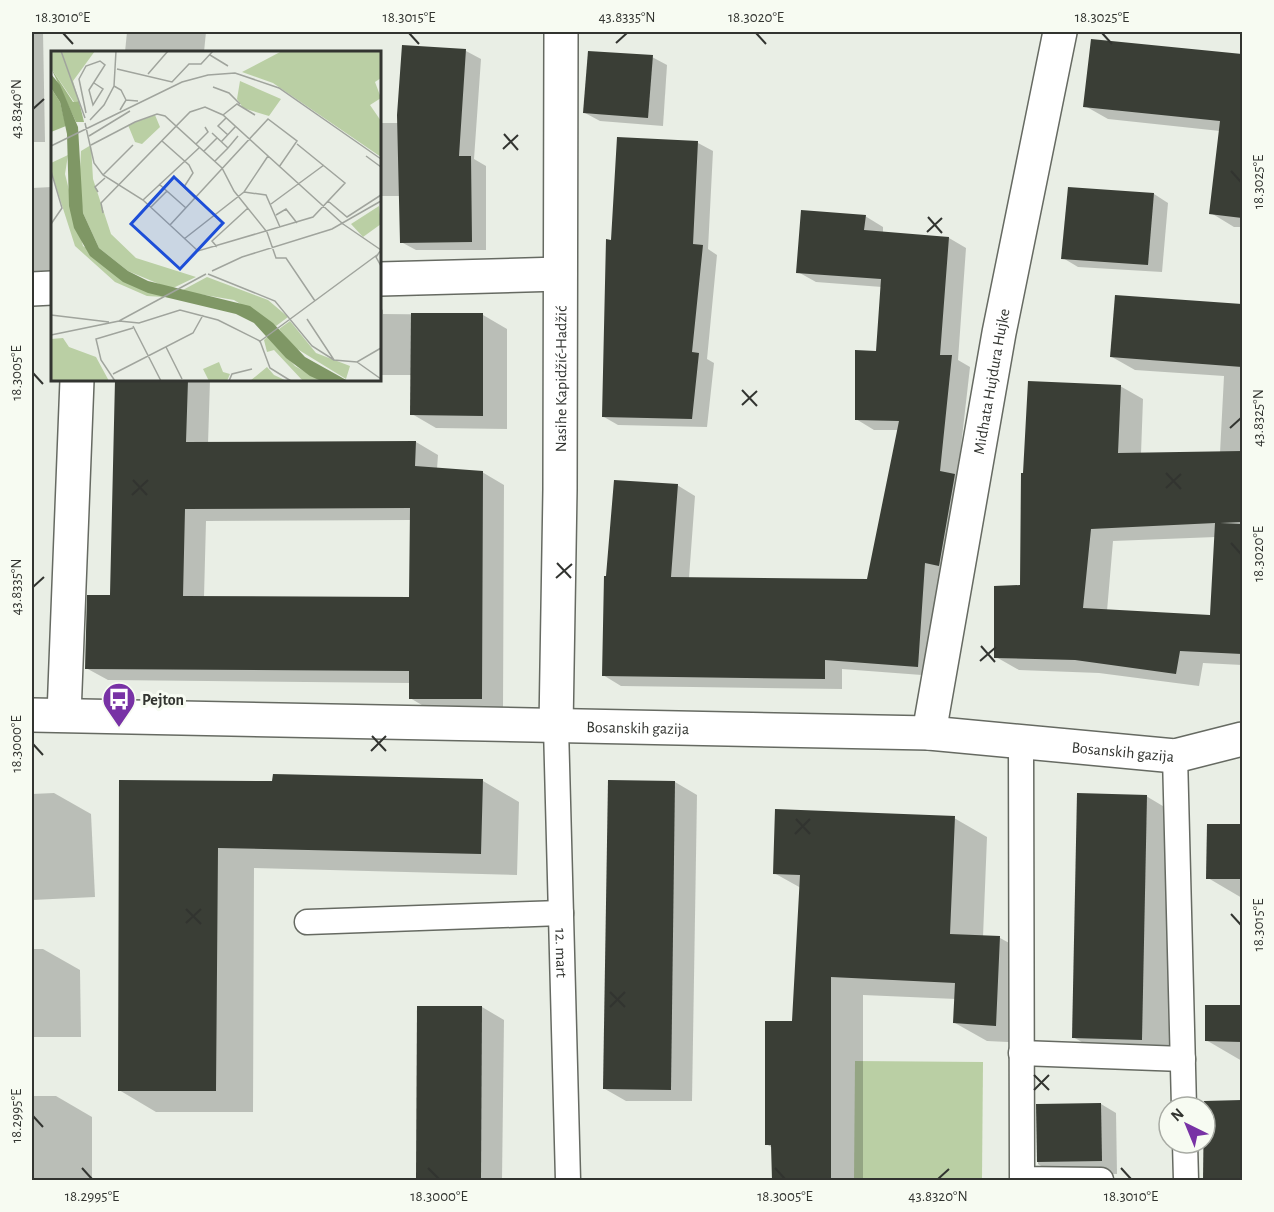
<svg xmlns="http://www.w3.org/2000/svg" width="1274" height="1212" viewBox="0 0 1274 1212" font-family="'Alegreya Sans',sans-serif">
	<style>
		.green { fill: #bacfa4 }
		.shadow { fill: #0003; fill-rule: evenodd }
		.building { fill: #3a3e36; fill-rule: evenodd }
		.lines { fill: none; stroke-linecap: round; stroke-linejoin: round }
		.lane-casing { stroke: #666a62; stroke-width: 27 }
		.street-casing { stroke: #666a62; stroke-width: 36 }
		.lane { stroke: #fff; stroke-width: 24 }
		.street { stroke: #fff; stroke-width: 33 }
		.ticks { fill: none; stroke: #323430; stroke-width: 2 }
		.labels { text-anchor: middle; stroke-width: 6; stroke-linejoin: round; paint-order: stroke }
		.street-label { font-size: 16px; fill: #323430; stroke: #f7fbf2 }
		.poi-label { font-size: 16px; font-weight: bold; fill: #323430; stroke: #f7fbf2; text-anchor: start }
		.inset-road { fill: none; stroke: #a0a49d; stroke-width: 1.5 }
		.view { fill: #1d4ed8; fill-opacity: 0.15; stroke: #1d4ed8; stroke-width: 3 }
		.inset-edge { fill: none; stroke: #323430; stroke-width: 3 }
		.neatline { fill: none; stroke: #323430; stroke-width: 2 }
		.ticks-label { font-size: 15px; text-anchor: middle; fill: #323430 }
	</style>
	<rect width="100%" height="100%" fill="#e9eee5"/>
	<polygon class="green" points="855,1061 983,1062 982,1178 854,1178"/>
	<g class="shadow">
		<polygon points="32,32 43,32 45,142 32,142"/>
		<polygon points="127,32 206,32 204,52 125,52"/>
		<polygon points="1092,40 1242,56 1242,227 1234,227 1211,213 1220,131 1108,119 1085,106"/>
		<polygon points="404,46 466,51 481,59 474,159 486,166 486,250 416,250 401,242 400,196 380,196 380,123 398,123"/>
		<polygon points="652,57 667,65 663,126 600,121 585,113"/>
		<polygon points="618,138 698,143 713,151 708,249 717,255 707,359 714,363 707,427 618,425 604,417"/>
		<polygon points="52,187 52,276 32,277 32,188"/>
		<polygon points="1154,194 1168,203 1162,272 1078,267 1063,258"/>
		<polygon points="865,216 883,227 883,233 949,238 966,248 958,360 970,367 935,676 842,669 842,689 621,686 603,675 677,485 695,496 689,578 869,580 899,430 874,430 856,419 877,352 882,287 816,282 798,272"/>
		<path d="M 1242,294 L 1242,665 L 1203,663 L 1199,686 L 1099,673 L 1019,670 L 996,657 L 1021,587 L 1120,386 L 1143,399 L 1141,454 L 1220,453 L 1224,376 L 1135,370 L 1112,357 L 1241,305 ZM 1216,537 L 1212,617 L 1107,611 L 1113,541 Z"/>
		<polygon points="380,308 383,310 383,314 483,315 507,329 507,429 436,428 412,414 412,375 380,375"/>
		<path d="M 116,380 L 210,380 L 208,444 L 416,442 L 438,455 L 437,469 L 482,472 L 504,485 L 503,711 L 432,711 L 410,698 L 410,683 L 108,680 L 86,668 L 111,597 ZM 411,520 L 411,599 L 204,597 L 206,521 Z"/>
		<polygon points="483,781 519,802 517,875 254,868 253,1112 156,1112 119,1090 120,782"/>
		<polygon points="609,781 675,782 697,795 692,1101 626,1101 605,1089"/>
		<polygon points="54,793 91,814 95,897 32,900 32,794"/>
		<polygon points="1146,796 1183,818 1178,1060 1110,1058 1073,1037"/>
		<polygon points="954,818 987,837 983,937 1000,938 1033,956 1028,1043 987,1041 955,1023 956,999 863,995 863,1180 773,1180 773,1148 766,1144 794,1023 801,888 774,873"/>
		<polygon points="1208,825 1242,825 1242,898 1208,878"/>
		<polygon points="32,949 43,949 80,970 81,1037 32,1037"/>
		<polygon points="1207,1006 1242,1007 1242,1061 1206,1040"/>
		<polygon points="418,1007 482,1007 504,1020 502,1180 417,1180"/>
		<polygon points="32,1096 56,1096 92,1117 92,1180 32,1180"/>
		<polygon points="1206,1102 1242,1102 1242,1180 1205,1180"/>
		<polygon points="1101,1104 1116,1113 1117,1174 1053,1173 1038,1164 1038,1105"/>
	</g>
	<g class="building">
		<polygon points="1091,39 1242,54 1242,218 1209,214 1220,121 1083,107"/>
		<polygon points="402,45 466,49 459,156 471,156 472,242 400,243 397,115"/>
		<polygon points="588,51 653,55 648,118 583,113"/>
		<polygon points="617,137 698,141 693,244 703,245 692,352 699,353 692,419 602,417 606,239 611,240"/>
		<polygon points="1068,187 1154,193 1148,265 1061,259"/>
		<polygon points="801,210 866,215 864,230 949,237 940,355 952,355 940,471 955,474 939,566 925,563 918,667 825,660 825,679 602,676 604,576 606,576 614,480 678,484 671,577 867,579 899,421 855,420 855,350 876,351 881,279 796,273"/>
		<polygon points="1115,295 1242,304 1242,367 1110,357"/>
		<polygon points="411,313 483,313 483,416 410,415"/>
		<path d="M 115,380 L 188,380 L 186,442 L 416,441 L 415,466 L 483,471 L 482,699 L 409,699 L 409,671 L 85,669 L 87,595 L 110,595 ZM 410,508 L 409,597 L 183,596 L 185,509 Z"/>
		<path d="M 1028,381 L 1121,385 L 1118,453 L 1242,451 L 1242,522 L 1220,523 L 1242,524 L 1242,654 L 1180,651 L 1176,674 L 1075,660 L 994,658 L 994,586 L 1020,585 L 1021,473 L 1023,473 ZM 1215,523 L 1210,615 L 1083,608 L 1091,529 Z"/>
		<polygon points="273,774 483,779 481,854 218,848 216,1091 118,1091 119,780 272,781"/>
		<polygon points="608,780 675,781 671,1090 603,1089"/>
		<polygon points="1077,793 1147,795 1142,1040 1072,1038"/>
		<polygon points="775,809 955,816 950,934 1000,936 996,1026 953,1023 955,983 831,977 831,1180 772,1180 771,1145 765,1145 765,1021 792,1021 800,875 773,874"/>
		<polygon points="1207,824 1242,824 1242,879 1206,879"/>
		<polygon points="1205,1005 1242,1005 1242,1042 1205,1041"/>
		<polygon points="417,1006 482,1006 481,1180 416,1180"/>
		<polygon points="1242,1100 1242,1180 1203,1180 1204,1101"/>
		<polygon points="1101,1103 1102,1161 1037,1162 1036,1104"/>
	</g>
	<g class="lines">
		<defs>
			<g id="lane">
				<path id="s1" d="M 556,727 L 568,1180"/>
				<polyline points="1021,742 1022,1179 1101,1180"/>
				<polyline points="1175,756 1184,1107"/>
				<polyline points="307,922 561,913"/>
				<polyline points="1021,1053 1183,1059"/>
				<polyline points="1185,1143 1186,1180"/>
			</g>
			<g id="street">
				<polyline points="380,279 560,274"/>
				<polyline points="32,289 52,288"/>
				<path id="s2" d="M 32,715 L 929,733 L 1175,756 L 1242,739"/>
				<polyline points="64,715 77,380"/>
				<path id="s3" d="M 556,727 L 560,490 L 561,32"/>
				<path id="s4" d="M 929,733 L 999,333 L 1060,32"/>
			</g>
		</defs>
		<use href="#lane" class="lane-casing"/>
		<use href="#street" class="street-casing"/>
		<use href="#lane" class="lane"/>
		<use href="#street" class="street"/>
	</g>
	<path class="ticks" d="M 63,33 L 73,44M 409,33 L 419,44M 756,33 L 766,44M 1102,33 L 1112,44M 616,43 L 627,33M 33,109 L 44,99M 504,134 L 518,150M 503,149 L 518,135M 1231,171 L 1241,182M 928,217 L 942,233M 927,232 L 942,218M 33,373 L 43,384M 742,390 L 757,406M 742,405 L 757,391M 1230,428 L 1241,418M 1166,473 L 1181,489M 133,480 L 147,495M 1166,488 L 1181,474M 132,495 L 148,480M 1231,543 L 1241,554M 557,563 L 571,578M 556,578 L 572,564M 33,587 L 44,577M 981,646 L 995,662M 980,661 L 996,647M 372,736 L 386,751M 33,744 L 43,755M 371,751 L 386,736M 796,819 L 810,834M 795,834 L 810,819M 186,909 L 201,924M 1231,914 L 1241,925M 186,923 L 201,909M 610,992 L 625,1007M 610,1007 L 625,992M 1034,1075 L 1049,1090M 1034,1090 L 1049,1075M 33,1116 L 43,1127M 82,1168 L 92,1179M 428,1168 L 439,1179M 775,1168 L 785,1179M 1121,1168 L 1131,1179M 938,1179 L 949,1169"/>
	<defs>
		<symbol id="bus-pin" viewBox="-11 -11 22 30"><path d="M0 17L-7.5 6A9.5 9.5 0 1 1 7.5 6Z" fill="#7832a5" stroke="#f7fbf2"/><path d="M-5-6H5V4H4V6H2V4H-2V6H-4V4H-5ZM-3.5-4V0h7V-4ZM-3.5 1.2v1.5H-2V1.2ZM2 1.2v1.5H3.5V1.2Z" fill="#fff"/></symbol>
	</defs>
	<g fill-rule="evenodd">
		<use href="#bus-pin" x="100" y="680" width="38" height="52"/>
	</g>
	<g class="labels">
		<g class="street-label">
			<text dy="6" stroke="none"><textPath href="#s3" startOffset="348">Nasihe Kapidžić-Hadžić</textPath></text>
			<text dy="6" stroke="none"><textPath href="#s4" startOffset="357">Midhata Hujdura Hujke</textPath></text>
			<text dy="6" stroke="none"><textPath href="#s2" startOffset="606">Bosanskih gazija</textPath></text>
			<text dy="6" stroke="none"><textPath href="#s2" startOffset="1092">Bosanskih gazija</textPath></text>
			<text dy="6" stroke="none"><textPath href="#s1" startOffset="226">12. mart</textPath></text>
		</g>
		<g class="poi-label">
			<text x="142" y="705">Pejton</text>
		</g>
	</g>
	<g transform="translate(51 51)">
		<rect width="330" height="330" fill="#e9eee5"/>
		<path d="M 0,0 L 44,0 L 22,30 L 28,50 L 23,51 L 0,17 ZM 231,0 L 330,0 L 330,27 L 324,31 L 330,47 L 319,54 L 330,70 L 330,106 L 222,32 L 191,21 ZM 189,30 L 230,48 L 218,65 L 192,57 L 186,48 ZM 104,64 L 109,76 L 91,93 L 84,91 L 77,74 ZM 40,94 L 42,128 L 60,183 L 85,207 L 145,226 L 120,238 L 77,220 L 48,197 L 32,162 L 28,136 L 30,100 ZM 17,104 L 14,123 L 32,195 L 113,246 L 96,245 L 64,231 L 24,195 L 0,120 L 0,112 ZM 328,155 L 330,173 L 312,186 L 300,173 ZM 156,226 L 217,249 L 237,266 L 225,275 L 183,249 L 130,240 ZM 239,270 L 265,302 L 299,315 L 295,328 L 243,296 L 228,278 ZM 217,285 L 244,315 L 270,330 L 252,330 L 223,299 L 216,301 L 213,289 ZM 12,287 L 18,296 L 45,306 L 58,330 L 0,330 L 0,288 ZM 168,311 L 172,321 L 179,323 L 176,330 L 158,330 L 152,318 ZM 216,316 L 223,324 L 236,330 L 199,330 Z" fill="#bacfa4"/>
		<path d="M 0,17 L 22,51 L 28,50 L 33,71 L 25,71 ZM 0,37 L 9,51 L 15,75 L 0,81 Z" fill="#9fb884"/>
		<path d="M 0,23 L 9,34 L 27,76 L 32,162 L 48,197 L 77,220 L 97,230 L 199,255 L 222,272 L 254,306 L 297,330 L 270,330 L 259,325 L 235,307 L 203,272 L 185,263 L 97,242 L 72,231 L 39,205 L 23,177 L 18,155 L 16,83 L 9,51 L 0,37 Z" fill="#7f9765"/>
		<path class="inset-road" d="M 10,0 L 34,67M 159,4 L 177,15M 66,18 L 121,31 L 138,13 L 150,13 L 162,0M 97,23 L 117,0M 63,35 L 70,39 L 75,49M 162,36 L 178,42 L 189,53M 69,59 L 75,49 L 87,50M 35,62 L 28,28 L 35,15 L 49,10 L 54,14 L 38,39 L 42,54 L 52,38 L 43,32M 172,64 L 186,53 L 204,64M 175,67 L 167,75 L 177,84M 39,69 L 53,54 L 63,35 L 65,0M 34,72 L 43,112 L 52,124 L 92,149 L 147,200 L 262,166 L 294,132 L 246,93M 161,82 L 177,97 L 187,85M 38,85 L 79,60M 111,90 L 138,114 L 142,122 L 133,136 L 144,147M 170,91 L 185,75M 145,93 L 157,81 L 154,76M 40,94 L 84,71 L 106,63 L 114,65 L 171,117 L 183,140 L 216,181 L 225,207 L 235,207 L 264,250M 0,95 L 131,31 L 157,24 L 184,22 L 228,37 L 330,108M 153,100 L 166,87M 315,105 L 330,116M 164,110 L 177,97M 0,120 L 11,157 L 0,173M 52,124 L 82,94M 108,133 L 135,157M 47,141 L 44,136 L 54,127M 193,141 L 215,144 L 229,176M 92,149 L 149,96M 277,150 L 296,166 L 330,144M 220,153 L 273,114M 100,156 L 116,140M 52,162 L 50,152 L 139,61 L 154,56 L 172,64 L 292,173M 225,164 L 235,158 L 246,172M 292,173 L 330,199M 119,174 L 217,68 L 246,90 L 228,116M 133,188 L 193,141 L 217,105M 166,196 L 161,190 L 197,157M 330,199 L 325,206 L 330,215M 161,220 L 191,206 L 281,178 L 330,150M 157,223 L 224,250 L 261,295 L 283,309M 0,264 L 58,271M 256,268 L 283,309 L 306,311 L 330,297M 68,270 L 88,272 L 129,259 L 167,269 L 209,290 L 219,317 L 240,330M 82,275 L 110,330M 0,284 L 68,270 L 155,223M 208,291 L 326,204M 115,296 L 131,328M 306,311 L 330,328M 62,323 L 142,282 L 152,264M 64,330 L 50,309 L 45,288 L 82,277M 178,330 L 181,323 L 201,318"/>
		<path class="view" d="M 123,126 L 172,172 L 129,218 L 80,173 Z"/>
		<rect width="330" height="330" class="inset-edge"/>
	</g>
	<rect width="1274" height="1212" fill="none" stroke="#f7fbf2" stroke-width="66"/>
	<g transform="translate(1187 1125) rotate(317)"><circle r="28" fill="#f7fbf2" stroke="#a8aba4" stroke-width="1.5"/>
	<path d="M0-4.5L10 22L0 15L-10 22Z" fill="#7832a5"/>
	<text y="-9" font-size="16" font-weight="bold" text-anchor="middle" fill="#323430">N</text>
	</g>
	<rect x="33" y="33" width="1208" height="1146" class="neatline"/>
	<g class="ticks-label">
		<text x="63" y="22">18.3010°E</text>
		<text x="409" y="22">18.3015°E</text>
		<text x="627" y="22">43.8335°N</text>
		<text x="756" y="22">18.3020°E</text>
		<text x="1102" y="22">18.3025°E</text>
		<text transform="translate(16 109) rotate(-90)" y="5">43.8340°N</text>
		<text transform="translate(1258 182) rotate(-90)" y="5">18.3025°E</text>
		<text transform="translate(16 373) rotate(-90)" y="5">18.3005°E</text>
		<text transform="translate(1258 418) rotate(-90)" y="5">43.8325°N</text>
		<text transform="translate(1258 554) rotate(-90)" y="5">18.3020°E</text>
		<text transform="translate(16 587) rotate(-90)" y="5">43.8335°N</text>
		<text transform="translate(16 744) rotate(-90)" y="5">18.3000°E</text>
		<text transform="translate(1258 925) rotate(-90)" y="5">18.3015°E</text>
		<text transform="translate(16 1116) rotate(-90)" y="5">18.2995°E</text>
		<text x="92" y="1201">18.2995°E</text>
		<text x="439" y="1201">18.3000°E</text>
		<text x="785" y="1201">18.3005°E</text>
		<text x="938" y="1201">43.8320°N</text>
		<text x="1131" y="1201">18.3010°E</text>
	</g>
</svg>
